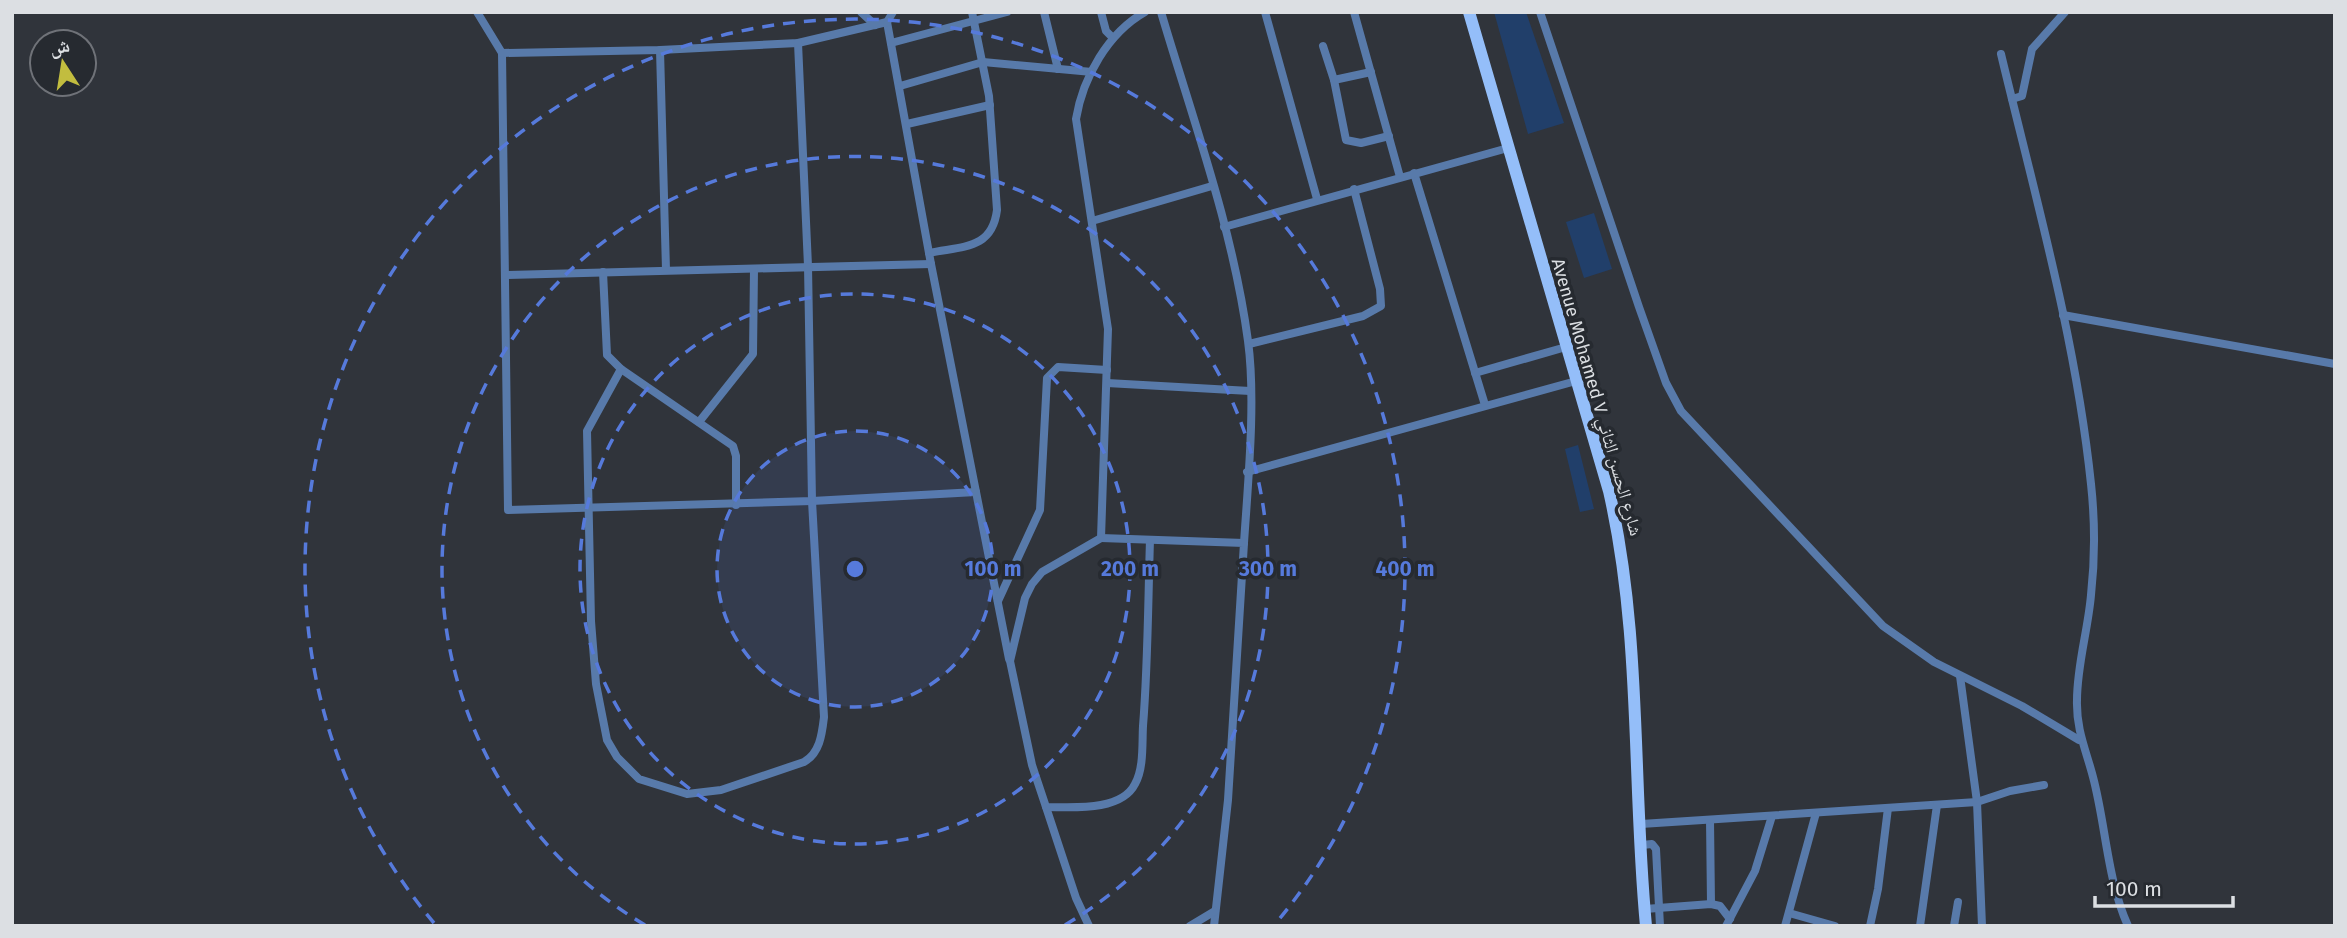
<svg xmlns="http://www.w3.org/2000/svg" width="2347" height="938" viewBox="0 0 2347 938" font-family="'Fira Sans','Noto Naskh Arabic',sans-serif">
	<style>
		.green { fill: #213f6a }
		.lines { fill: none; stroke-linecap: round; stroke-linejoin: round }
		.minor { stroke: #587aaa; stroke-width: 8 }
		.primary { stroke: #94bef9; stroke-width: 12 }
		.ring { fill: none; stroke: #567adb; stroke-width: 3.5; stroke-dasharray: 12 9 }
		.labels { text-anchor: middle; stroke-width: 7; stroke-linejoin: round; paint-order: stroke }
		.street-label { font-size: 18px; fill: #dcdfe3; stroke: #262a30 }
		.centre { fill: #567adb; stroke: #262a30; stroke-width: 3.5 }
		.ring-label { font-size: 21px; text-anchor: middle; font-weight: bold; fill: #567adb; stroke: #262a30; stroke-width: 7; stroke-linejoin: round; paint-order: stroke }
	</style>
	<rect width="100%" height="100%" fill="#30343b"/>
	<g class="green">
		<polygon points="1494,12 1526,12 1564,123 1528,134"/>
		<polygon points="1594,213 1612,269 1584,278 1566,222"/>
		<polygon points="1578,445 1594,509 1580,512 1565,449"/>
	</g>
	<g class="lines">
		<g class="minor">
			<polyline points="477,12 502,53 508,510 812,501 976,492"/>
			<polyline points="861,12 875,25"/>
			<polyline points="1044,12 1058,69"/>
			<polyline points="1101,12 1106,31 1113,38"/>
			<path d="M 1145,12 C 1108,33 1083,77 1076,119 L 1108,329 L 1101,538 L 1042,572 L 1032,584 L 1025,598 L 1010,661 L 1032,765 L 1046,807 C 1071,807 1121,812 1135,784 C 1144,768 1142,744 1143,726 C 1148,664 1148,602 1150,540"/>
			<path d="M 1161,12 C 1193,120 1233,229 1248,341 C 1256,400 1248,482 1244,543"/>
			<polyline points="1265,12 1317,199"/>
			<polyline points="1354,12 1400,177"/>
			<polyline points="1540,12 1639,307 1666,383 1681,411 1883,626 1934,662 2022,706 2079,740"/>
			<polyline points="887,22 931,264 1009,659"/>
			<polyline points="891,43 1007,12"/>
			<polyline points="1323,46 1334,80 1371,72"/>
			<polyline points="660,50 666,270"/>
			<polyline points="502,53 660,50 798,43 887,22 893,12"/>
			<path d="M 2001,54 C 2035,196 2076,339 2091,484 C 2095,521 2095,559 2091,595 C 2088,630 2077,665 2077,700 C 2076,729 2086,750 2093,777 C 2106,826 2107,879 2128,926"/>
			<polyline points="1334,80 1346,140 1361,143 1389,136"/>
			<polyline points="900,86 983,62 1092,72"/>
			<polyline points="2012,99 2022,96 2032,49 2065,12"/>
			<polyline points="907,124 990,105"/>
			<polyline points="1414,173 1485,405"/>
			<polyline points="1092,221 1212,186"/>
			<polyline points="1224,227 1508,148"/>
			<path d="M 929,253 C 962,246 992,250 997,210 L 989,96 L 972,12"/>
			<polyline points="603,272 607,355 621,369 733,446 736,456 736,505"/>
			<polyline points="506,275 931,264"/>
			<polyline points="2063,315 2335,364"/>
			<polyline points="1249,344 1363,316 1381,306 1380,289 1354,189"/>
			<path d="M 621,369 L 587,431 L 591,621 L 596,684 L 607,740 L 617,757 L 639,779 L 687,794 L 721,790 L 804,762 C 820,753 822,734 824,717 L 812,501 L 808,266 L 798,43"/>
			<polyline points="1475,373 1566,347"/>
			<polyline points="1107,383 1250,391"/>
			<polyline points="699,422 753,354 754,269"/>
			<polyline points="1247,472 1576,381"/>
			<polyline points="1101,538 1244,543 1228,800 1214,926"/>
			<polyline points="998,601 1040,510 1047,378 1058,367 1107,370"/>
			<polyline points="1960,676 1977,802 1982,926"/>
			<polyline points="1046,807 1076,898 1089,926"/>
			<polyline points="1710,820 1711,904"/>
			<polyline points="1641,824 1977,802 2010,791 2044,785"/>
			<polyline points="1642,845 1652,844 1656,849 1660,926"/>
			<polyline points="1645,909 1711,904 1720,906 1730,919"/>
			<polyline points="1789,913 1835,926"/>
			<polyline points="1190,926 1215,911"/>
			<polyline points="1726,926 1755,871 1772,816"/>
			<polyline points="1785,926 1816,813"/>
			<polyline points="1870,926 1878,889 1888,808"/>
			<polyline points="1920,926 1937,805"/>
			<polyline points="1954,926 1958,902"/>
		</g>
		<path class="primary" d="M 1469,12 L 1609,491 C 1642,635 1632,780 1646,926"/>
	</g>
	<circle cx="855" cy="569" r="138" fill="#567adb" fill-opacity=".12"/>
	<g class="ring">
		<circle cx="855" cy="569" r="138"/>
		<circle cx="855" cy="569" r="275"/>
		<path d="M645 925A413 413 0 1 1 1065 925"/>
		<path d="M434 923A550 550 0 1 1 1276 923"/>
	</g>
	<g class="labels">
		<g class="street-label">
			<text transform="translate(1597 397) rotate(74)" y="6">Avenue Mohamed V شارع الحسن الثاني</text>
		</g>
	</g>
	<circle cx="855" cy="569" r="10" class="centre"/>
	<g class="ring-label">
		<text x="993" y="576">100 m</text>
		<text x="1130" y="576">200 m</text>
		<text x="1268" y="576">300 m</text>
		<text x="1405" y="576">400 m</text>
	</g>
	<rect width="2347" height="938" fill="none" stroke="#dcdfe3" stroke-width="28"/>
	<g transform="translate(63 63) rotate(348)"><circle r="33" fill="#262a30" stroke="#6f7278" stroke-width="2"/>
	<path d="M0-5L12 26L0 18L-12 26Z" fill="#c2bd3f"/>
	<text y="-10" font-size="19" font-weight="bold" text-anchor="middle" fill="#dcdfe3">ش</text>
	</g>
	<path d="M2095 896v10h138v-10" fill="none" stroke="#dcdfe3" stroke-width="3.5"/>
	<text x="2106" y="896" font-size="21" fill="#dcdfe3" stroke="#262a30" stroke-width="5" paint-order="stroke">100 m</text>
</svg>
